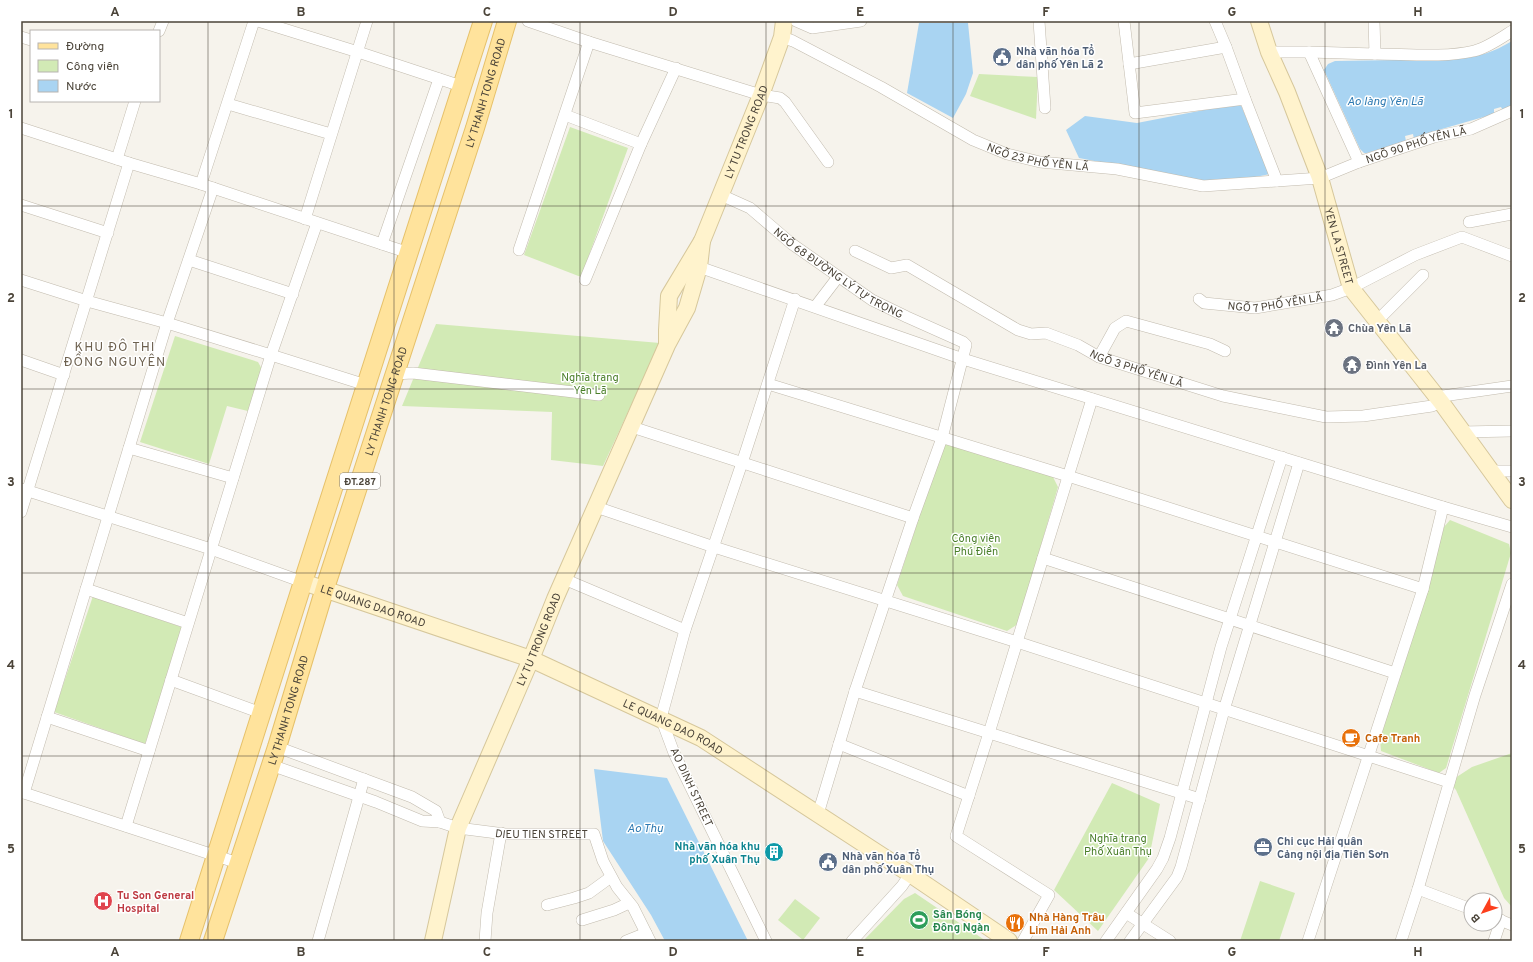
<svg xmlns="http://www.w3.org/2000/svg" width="1533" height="962" viewBox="0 0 1533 962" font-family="Overpass,sans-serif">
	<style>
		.green { fill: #d2eab5 }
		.water { fill: #a9d4f2 }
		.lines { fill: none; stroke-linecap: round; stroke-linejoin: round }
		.street-casing { stroke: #c2bbae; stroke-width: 12 }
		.secondary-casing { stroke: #d6c79b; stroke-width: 18 }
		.primary-casing { stroke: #e6c16a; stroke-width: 20 }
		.street { stroke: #fff; stroke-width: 11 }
		.secondary { stroke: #fff3cd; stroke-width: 16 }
		.primary { stroke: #ffe39c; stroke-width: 18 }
		.grid { fill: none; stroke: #4b4439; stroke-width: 1; stroke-opacity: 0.55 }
		.labels { text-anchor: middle; stroke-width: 3; stroke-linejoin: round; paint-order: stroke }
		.shield { fill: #fff; stroke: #817c74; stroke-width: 1 }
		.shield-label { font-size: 10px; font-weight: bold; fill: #4b4439 }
		.service-label { font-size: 11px; font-weight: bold; fill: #4e5e75; stroke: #fff; text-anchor: start }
		.street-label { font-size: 11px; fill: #4b4439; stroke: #fff }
		.worship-label { font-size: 11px; font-weight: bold; fill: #5b616d; stroke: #fff; text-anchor: start }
		.park-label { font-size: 11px; fill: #4a7f2a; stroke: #fff }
		.food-label { font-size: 11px; font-weight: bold; fill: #c56008; stroke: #fff; text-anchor: start }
		.culture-label { font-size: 11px; font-weight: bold; fill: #0d838f; stroke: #fff; text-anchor: end }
		.health-label { font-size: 11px; font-weight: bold; fill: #be3a42; stroke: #fff; text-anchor: start }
		.leisure-label { font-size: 11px; font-weight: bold; fill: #27864d; stroke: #fff; text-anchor: start }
		.water-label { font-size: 12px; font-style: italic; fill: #2e7ab2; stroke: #fff }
		.quarter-label { font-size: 13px; letter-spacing: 1px; fill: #6e6250; stroke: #fff }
		.neatline { fill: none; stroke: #4b4439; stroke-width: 1.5 }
		.grid-label { font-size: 13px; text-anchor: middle; font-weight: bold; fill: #4b4439 }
	</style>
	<rect width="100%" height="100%" fill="#f6f3ec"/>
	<g class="green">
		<polygon points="979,74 1038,77 1036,119 970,96"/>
		<polygon points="570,127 628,148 581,277 524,255"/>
		<polygon points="436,324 660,343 603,466 551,460 552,412 402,406"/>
		<polygon points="175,336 258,362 263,371 252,412 227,406 209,464 140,442"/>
		<polygon points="950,443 1053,477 1058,487 1018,624 1007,631 903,596 897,585 943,444"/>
		<polygon points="1450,520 1509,544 1511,553 1446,768 1439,773 1381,751 1380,739 1444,527"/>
		<polygon points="93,596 184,628 145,744 54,712"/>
		<polygon points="1512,753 1512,907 1504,898 1456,790 1449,782 1472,767"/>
		<polygon points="1112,783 1160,804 1149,858 1098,931 1054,890"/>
		<polygon points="1260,881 1295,893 1279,941 1240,941"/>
		<polygon points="915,893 986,941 863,941 904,899"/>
		<polygon points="795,899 820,918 803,940 778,920"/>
	</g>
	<g class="water">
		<polygon points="919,23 968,23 973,73 966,94 953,118 907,93"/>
		<path d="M 1512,41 L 1512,106 L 1503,111 L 1501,107 L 1494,109 L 1494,114 L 1435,131 L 1414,139 L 1413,134 L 1405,136 L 1406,141 L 1367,153 L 1364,153 L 1360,149 L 1324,70 L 1328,64 L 1335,61 L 1457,59 C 1478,57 1494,52 1512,41 Z"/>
		<polygon points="1240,103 1270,174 1217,185 1079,158 1066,130 1085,116 1137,123"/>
		<polygon points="594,769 667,778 748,941 665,941 651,915 603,841"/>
	</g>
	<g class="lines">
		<defs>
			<g id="street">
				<polyline points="258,21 358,52 461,86"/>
				<polyline points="528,21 589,42 761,95 780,98 785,102 828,162"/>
				<polyline points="796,21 812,28 861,21"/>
				<polyline points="1039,21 1045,108"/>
				<polyline points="1124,21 1135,113 1245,99 1277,181"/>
				<polyline points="1215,21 1226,47 1245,99"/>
				<polyline points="159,31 163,21"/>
				<polyline points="21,37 31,40"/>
				<path id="s1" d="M 782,37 L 793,41 L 881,87 L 973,140 L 1007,154 L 1040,162 L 1117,169 L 1203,186 L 1320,178 L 1359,162 L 1434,137 L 1471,129 L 1512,111"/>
				<polyline points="1269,52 1309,52 1375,54 1374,21"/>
				<polyline points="1309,52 1359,162"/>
				<path d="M 1375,54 C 1406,54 1444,58 1474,51 C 1487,48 1501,38 1512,31"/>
				<polyline points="1129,64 1226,47"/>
				<polyline points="228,104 331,134"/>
				<polyline points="565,115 641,144"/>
				<polyline points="21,128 129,163 201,184 409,253"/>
				<polyline points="117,159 135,101"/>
				<polyline points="201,184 254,21"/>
				<path id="s2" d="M 721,195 L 750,208 L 792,244 L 872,300 L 907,317 L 963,342 L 966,345 L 942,438 L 913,518 L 855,691 L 818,814"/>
				<polyline points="21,205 108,233"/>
				<polyline points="305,219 367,21"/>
				<polyline points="1469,222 1512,214"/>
				<polyline points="382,244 439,79"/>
				<polyline points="519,250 589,42"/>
				<path id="s3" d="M 855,251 L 891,268 L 907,265 L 1018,330 L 1031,334 L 1046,333 L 1078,345 L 1099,357 L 1223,396 L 1326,417 L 1363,416 L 1432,406 L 1441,402"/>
				<polyline points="189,260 293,294"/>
				<polyline points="699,267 963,359 1443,507 1512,527"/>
				<polyline points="21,280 87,301 167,323 271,355 366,385"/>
				<polyline points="585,280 641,144 676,68"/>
				<path id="s4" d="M 1199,299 L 1204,303 L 1255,308 L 1332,295 L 1351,288 L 1415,255 L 1462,237 L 1512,256"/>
				<polyline points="815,307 838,277"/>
				<polyline points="1377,321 1423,275"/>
				<polyline points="1099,357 1115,328 1126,321 1210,344 1225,351"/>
				<polyline points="21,360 64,375"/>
				<polyline points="394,374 413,373 599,395"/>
				<polyline points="768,384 1068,476 1423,589"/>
				<polyline points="1436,397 1512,386"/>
				<polyline points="632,427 913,518"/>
				<polyline points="1462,432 1512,431"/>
				<polyline points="129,448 233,478"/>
				<polyline points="1491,471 1512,471"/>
				<polyline points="22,489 211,549 303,582"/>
				<polyline points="596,507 714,547 1017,642 1449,782"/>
				<polyline points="21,512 129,163"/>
				<polyline points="1043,558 1395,673"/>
				<polyline points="564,579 685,630"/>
				<polyline points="86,589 188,623"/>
				<polyline points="171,680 261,713"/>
				<polyline points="855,691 1200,799"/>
				<polyline points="47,717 149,751"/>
				<polyline points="839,744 969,796"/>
				<polyline points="277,747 412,797 436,811 440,822"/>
				<path id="s5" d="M 271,765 L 376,802 L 422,821 L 440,822 L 458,828 L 505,834 L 594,834 L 603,861 L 617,887 L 633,907 L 650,941"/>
				<polyline points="21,792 238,863"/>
				<polyline points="24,793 167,323 213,188"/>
				<polyline points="126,826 271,355 317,223"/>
				<polyline points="1418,889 1471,909"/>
				<polyline points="547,905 574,898 589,893 611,877"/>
				<polyline points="1126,913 1170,941"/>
				<polyline points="1495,918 1512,925"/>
				<polyline points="582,920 614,910 629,903"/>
				<polyline points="318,941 364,779"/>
				<polyline points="485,941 487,913 501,833"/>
				<polyline points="626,941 646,933"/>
				<polyline points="766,941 674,753 661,718 685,630 742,463 795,299"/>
				<polyline points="852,941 902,886 910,874"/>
				<polyline points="1023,941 1049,895 956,836 989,733 1092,399"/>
				<polyline points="1106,941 1157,869 1163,858 1170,838 1221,647 1282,457"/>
				<polyline points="1130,941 1177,877 1181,867 1224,710 1299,463"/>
				<polyline points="1308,941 1423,589 1443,507"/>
				<polyline points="1401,941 1418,889 1475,695 1512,584"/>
				<polyline points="1494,941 1501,920"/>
			</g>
			<g id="secondary">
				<path id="s6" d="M 1259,21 L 1269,52 L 1287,92 L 1320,178 L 1351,288 L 1441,402 L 1512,500"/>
				<path id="s7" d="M 667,343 L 667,330 L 669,296 L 702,241 L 761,95 L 782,37 L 784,21"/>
				<path id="s8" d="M 303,582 L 531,659 L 701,738 L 910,874 L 1009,941"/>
				<path id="s9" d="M 433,941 L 458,828 L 531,659 L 555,599 L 667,345 L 687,308 L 699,267 L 702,241"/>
			</g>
			<g id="primary">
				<polyline points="189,941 303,582 483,21"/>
				<path id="s10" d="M 213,941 L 277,747 L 325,588 L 475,128 L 507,21"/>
			</g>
		</defs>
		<use href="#street" class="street-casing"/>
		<use href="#secondary" class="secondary-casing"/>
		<use href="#primary" class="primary-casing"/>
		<use href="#street" class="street"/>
		<use href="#secondary" class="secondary"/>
		<use href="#primary" class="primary"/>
	</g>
	<path class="grid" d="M 208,21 L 208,941M 394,21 L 394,941M 580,21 L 580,941M 766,21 L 766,941M 953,21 L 953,941M 1139,21 L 1139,941M 1325,21 L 1325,941M 21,206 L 1512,206M 21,389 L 1512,389M 21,573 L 1512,573M 21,756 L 1512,756"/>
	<defs>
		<symbol id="civic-disc" viewBox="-11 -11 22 22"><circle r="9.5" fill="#5c6f8a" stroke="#fff"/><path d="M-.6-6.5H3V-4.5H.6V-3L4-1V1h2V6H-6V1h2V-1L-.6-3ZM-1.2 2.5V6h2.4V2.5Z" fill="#fff"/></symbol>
		<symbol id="temple-disc" viewBox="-11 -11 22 22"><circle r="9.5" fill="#6b7280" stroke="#fff"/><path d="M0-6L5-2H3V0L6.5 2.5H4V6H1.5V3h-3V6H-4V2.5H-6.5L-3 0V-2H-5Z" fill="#fff"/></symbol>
		<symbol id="cafe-disc" viewBox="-11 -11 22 22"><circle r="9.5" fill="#e8710a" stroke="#fff"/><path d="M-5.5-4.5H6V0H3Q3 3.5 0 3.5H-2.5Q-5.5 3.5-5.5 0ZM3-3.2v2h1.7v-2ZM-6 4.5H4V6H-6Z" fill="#fff"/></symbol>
		<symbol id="office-disc" viewBox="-11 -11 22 22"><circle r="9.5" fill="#5c6f8a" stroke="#fff"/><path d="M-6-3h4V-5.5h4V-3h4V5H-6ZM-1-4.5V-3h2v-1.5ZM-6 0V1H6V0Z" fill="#fff"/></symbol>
		<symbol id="building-disc" viewBox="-11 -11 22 22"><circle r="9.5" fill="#0f9aa8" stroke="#fff"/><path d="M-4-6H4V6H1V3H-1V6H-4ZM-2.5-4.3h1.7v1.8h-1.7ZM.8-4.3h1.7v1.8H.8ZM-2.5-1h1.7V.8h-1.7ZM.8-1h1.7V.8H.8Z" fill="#fff"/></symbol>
		<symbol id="hospital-disc" viewBox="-11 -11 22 22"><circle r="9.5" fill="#e0444e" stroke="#fff"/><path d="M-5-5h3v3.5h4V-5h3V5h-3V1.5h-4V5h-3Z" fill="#fff"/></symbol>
		<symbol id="stadium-disc" viewBox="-11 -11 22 22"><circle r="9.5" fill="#2e9e5b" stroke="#fff"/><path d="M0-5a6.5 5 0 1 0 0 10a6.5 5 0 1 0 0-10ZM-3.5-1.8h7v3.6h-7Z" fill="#fff"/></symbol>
		<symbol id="restaurant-disc" viewBox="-11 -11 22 22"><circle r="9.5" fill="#e8710a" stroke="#fff"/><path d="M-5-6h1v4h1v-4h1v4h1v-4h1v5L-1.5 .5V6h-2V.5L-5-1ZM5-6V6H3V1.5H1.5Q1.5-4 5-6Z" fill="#fff"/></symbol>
	</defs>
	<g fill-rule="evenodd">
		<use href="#civic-disc" x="991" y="46" width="22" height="22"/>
		<use href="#temple-disc" x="1323" y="317" width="22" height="22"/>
		<use href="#temple-disc" x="1341" y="354" width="22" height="22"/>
		<use href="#cafe-disc" x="1340" y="727" width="22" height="22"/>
		<use href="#office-disc" x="1252" y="836" width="22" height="22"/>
		<use href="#building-disc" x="763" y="841" width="22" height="22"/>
		<use href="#civic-disc" x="817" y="851" width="22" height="22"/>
		<use href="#hospital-disc" x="92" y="890" width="22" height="22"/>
		<use href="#stadium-disc" x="908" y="909" width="22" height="22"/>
		<use href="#restaurant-disc" x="1004" y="912" width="22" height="22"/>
	</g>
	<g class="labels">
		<rect class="shield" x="340" y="473" width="40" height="16" rx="3"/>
		<g class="shield-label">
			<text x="360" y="485">ĐT.287</text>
		</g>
		<g class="service-label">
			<text x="1016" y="55">Nhà văn hóa Tổ<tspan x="1016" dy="13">dân phố Yên Lã 2</tspan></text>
			<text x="1277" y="845">Chi cục Hải quân<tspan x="1277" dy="13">Cảng nội địa Tiên Sơn</tspan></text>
			<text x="842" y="860">Nhà văn hóa Tổ<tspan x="842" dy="13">dân phố Xuân Thụ</tspan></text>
		</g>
		<g class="street-label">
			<text dy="4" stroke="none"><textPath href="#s10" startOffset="891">LY THANH TONG ROAD</textPath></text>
			<text dy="4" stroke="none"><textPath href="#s7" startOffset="229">LY TU TRONG ROAD</textPath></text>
			<text dy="4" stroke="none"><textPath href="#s1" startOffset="672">NGÕ 90 PHỐ YÊN LÃ</textPath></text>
			<text dy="4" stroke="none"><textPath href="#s1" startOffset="285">NGÕ 23 PHỐ YÊN LÃ</textPath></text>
			<text dy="4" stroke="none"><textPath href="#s6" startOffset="239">YEN LA STREET</textPath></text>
			<text dy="4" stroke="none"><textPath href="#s2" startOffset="142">NGÕ 68 ĐƯỜNG LÝ TỰ TRỌNG</textPath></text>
			<text dy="4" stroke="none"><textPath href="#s4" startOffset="78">NGÕ 7 PHỐ YÊN LÃ</textPath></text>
			<text dy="4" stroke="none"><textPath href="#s3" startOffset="311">NGÕ 3 PHỐ YÊN LÃ</textPath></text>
			<text dy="4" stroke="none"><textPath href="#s10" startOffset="567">LY THANH TONG ROAD</textPath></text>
			<text dy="4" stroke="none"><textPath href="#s8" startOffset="74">LE QUANG DAO ROAD</textPath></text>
			<text dy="4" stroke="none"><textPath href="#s9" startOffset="321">LY TU TRONG ROAD</textPath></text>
			<text dy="4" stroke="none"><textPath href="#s10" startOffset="243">LY THANH TONG ROAD</textPath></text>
			<text dy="4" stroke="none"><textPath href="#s8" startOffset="398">LE QUANG DAO ROAD</textPath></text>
			<text transform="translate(692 787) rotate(65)" y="4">AO DINH STREET</text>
			<text dy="4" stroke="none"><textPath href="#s5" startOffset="282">DIEU TIEN STREET</textPath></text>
		</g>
		<g class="worship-label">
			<text x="1348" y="332">Chùa Yên Lã</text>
			<text x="1366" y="369">Đình Yên La</text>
		</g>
		<g class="park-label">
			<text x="590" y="381">Nghĩa trang<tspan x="590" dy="13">Yên Lã</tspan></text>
			<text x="976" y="542">Công viên<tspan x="976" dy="13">Phú Điền</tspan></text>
			<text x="1118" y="842">Nghĩa trang<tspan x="1118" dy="13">Phố Xuân Thụ</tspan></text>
		</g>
		<g class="food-label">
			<text x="1365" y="742">Cafe Tranh</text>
			<text x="1029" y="921">Nhà Hàng Trâu<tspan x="1029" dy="13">Lim Hải Anh</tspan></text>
		</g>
		<g class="culture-label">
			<text x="760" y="850">Nhà văn hóa khu<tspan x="760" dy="13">phố Xuân Thụ</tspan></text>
		</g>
		<g class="health-label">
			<text x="117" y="899">Tu Son General<tspan x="117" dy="13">Hospital</tspan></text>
		</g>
		<g class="leisure-label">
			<text x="933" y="918">Sân Bóng<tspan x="933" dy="13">Đông Ngàn</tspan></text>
		</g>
		<g class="water-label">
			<text x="1385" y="105">Ao làng Yên Lã</text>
			<text x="645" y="832">Ao Thụ</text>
		</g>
		<g class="quarter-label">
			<text x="115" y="351">KHU ĐÔ THỊ<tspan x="115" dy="15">ĐỒNG NGUYÊN</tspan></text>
		</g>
	</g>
	<rect width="1533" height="962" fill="none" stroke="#ffffff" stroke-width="44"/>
	<rect x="30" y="30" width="130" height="72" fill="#ffffff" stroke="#b7b4b0"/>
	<rect x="38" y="43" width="20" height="6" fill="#ffe39c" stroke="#b7b4b0"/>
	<text x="66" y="50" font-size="12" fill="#4b4439">Đường</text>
	<rect x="38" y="60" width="20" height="12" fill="#d2eab5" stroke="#b7b4b0"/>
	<text x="66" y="70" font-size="12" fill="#4b4439">Công viên</text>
	<rect x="38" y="80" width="20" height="12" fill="#a9d4f2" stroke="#b7b4b0"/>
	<text x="66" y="90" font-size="12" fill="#4b4439">Nước</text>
	<g transform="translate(1483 912) rotate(230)"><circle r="19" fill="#ffffff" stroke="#b7b4b0"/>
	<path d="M0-3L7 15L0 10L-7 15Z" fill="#fc3f1d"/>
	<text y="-6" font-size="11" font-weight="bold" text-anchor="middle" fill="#4b4439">B</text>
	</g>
	<rect x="22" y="22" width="1489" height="918" class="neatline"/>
	<g class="grid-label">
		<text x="115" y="16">A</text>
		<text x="301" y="16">B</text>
		<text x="487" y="16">C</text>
		<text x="673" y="16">D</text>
		<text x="860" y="16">E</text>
		<text x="1046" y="16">F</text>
		<text x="1232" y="16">G</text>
		<text x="1418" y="16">H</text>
		<text x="11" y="118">1</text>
		<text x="1522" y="118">1</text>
		<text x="11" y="302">2</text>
		<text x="1522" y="302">2</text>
		<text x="11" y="486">3</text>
		<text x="1522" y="486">3</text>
		<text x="11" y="669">4</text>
		<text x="1522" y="669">4</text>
		<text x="11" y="853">5</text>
		<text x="1522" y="853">5</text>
		<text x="115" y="956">A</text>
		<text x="301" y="956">B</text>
		<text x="487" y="956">C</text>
		<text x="673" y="956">D</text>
		<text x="860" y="956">E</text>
		<text x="1046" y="956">F</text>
		<text x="1232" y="956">G</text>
		<text x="1418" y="956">H</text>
	</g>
</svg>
